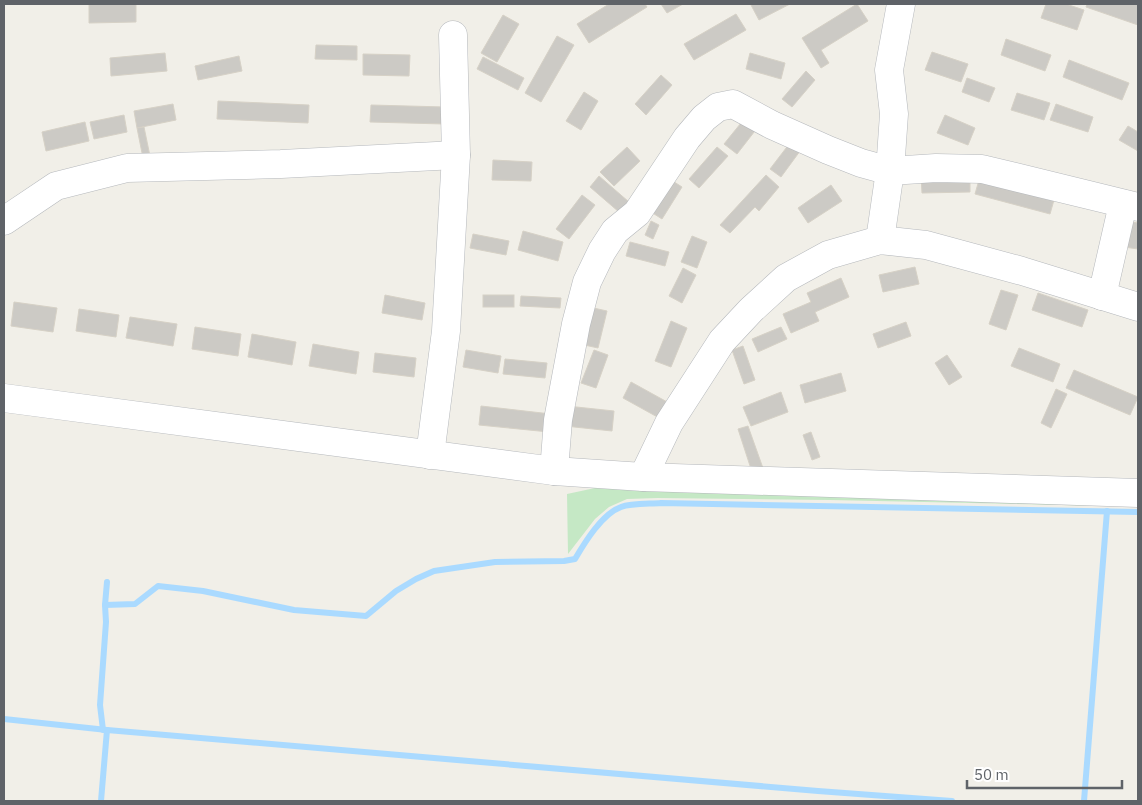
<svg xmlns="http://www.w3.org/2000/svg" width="1142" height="805" viewBox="0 0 1142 805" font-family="'IBM Plex Sans',sans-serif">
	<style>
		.green { fill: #c5e8c5 }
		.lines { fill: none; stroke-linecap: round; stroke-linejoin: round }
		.stream { stroke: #aadaff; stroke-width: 6 }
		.building { fill: #cccac5; stroke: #d6d1c6 }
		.minor-casing { stroke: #b5b8bc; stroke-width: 29 }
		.minor { stroke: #fff; stroke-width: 28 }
	</style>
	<rect width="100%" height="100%" fill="#f1efe8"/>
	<polygon class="green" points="595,488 1106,506 830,500 658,498 627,499 609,507 595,519 568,554 567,494"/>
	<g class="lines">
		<g class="stream">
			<path d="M 105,605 L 135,604 L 158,586 L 203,591 L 294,610 L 366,616 L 396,591 L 416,579 L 434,571 L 495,562 L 564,561 L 575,559 C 585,542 602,514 621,507 C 631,503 650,504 661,503 L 1138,512"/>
			<polyline points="4,719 107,730 818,791 952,801"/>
			<polyline points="103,730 100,705 106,622 105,605 107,582"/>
			<polyline points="101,801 107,730"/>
			<polyline points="1084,801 1107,511"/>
		</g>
	</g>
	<g class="building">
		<polygon points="89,4 136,4 136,22 89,23"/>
		<polygon points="609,4 645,4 647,7 589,43 577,24"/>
		<polygon points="661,4 683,4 667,13"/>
		<polygon points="754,4 790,4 759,20 751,5"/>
		<polygon points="857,4 868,21 821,50 829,63 821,68 802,38"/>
		<polygon points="1046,4 1066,4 1084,10 1077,30 1041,18"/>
		<polygon points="1087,4 1138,4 1138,25 1086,7"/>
		<polygon points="736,14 746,30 694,60 684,44"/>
		<polygon points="503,15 519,24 497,62 481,53"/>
		<polygon points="557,36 574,45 541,102 525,93"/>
		<polygon points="1006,39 1051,55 1045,71 1001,55"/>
		<polygon points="316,45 357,46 357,60 315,59"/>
		<polygon points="932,52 968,64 961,82 925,70"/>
		<polygon points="165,53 167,71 111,76 110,58"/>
		<polygon points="750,53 785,63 781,79 746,69"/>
		<polygon points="363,54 410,55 409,76 363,75"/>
		<polygon points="239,56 242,71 198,80 195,66"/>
		<polygon points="483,57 524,78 518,90 477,69"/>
		<polygon points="1069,60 1129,83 1122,100 1063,77"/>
		<polygon points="806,71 815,80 792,107 782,99"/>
		<polygon points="661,75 672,85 646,115 635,104"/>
		<polygon points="967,78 995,88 989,102 962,92"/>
		<polygon points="584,92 598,101 581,130 566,121"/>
		<polygon points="1017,93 1050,103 1044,120 1011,110"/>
		<polygon points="218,101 309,105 308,123 217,119"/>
		<polygon points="173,104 176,120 137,128 134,111"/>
		<polygon points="1056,104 1093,117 1088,132 1050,120"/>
		<polygon points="371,105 445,107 444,124 370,122"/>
		<polygon points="124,115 127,132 94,139 90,122"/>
		<polygon points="945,115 975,128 968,145 937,133"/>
		<polygon points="745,118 758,127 737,154 724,144"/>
		<polygon points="85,122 89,141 46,151 42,132"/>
		<polygon points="1128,126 1138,132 1138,151 1119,140"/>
		<polygon points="144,127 151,161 144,163 137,128"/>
		<polygon points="793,139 803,147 781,177 770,169"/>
		<polygon points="627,147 640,161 614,186 600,172"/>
		<polygon points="717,147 728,156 699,188 689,179"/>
		<polygon points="493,160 532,162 531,181 492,180"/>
		<polygon points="981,173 1056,193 1050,214 975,194"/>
		<polygon points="766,175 779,187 759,211 755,207 730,233 720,225"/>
		<polygon points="970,175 970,192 922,193 921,176"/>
		<polygon points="599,176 629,202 619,212 590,187"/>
		<polygon points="668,178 682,187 662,219 648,210"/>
		<polygon points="831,185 842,201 808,223 798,208"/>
		<polygon points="582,195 595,205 569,239 556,229"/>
		<polygon points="651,221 659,225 653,239 645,235"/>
		<polygon points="1128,221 1138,223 1138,249 1124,247"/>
		<polygon points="523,231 563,242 558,261 518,250"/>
		<polygon points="473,234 509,241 506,255 470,248"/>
		<polygon points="692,236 707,242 697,268 681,262"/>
		<polygon points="630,242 669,252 665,266 626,256"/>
		<polygon points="915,267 919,284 883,292 879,275"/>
		<polygon points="683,268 696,275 682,303 669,296"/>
		<polygon points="841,278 849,297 815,312 819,321 791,333 783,314 811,302 807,293"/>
		<polygon points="1001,290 1018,295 1006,330 989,324"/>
		<polygon points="1038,293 1088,310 1082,327 1032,310"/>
		<polygon points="385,295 425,303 422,320 382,313"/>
		<rect x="483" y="295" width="31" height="12"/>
		<polygon points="521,296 561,298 560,308 520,306"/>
		<polygon points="14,302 57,308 53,332 11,326"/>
		<polygon points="589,307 607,311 598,348 580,344"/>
		<polygon points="79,309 119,315 116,337 76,331"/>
		<polygon points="130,317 177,324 173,346 126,338"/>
		<polygon points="671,321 687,328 671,367 655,361"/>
		<polygon points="906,322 911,336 878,348 873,334"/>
		<polygon points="195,327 241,334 238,356 192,349"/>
		<polygon points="781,327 787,339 758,352 752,339"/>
		<polygon points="252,334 296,342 292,365 248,357"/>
		<polygon points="313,344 359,352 356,374 309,366"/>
		<polygon points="743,346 755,380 744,384 732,350"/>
		<polygon points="1019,348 1060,364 1053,382 1011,366"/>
		<polygon points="466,350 501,356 498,373 463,367"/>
		<polygon points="594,350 608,355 596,388 581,383"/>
		<polygon points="375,353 416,358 414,377 373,372"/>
		<polygon points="947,355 962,377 949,385 935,363"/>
		<polygon points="505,359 547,363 545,378 503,374"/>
		<polygon points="1074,370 1138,397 1130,415 1066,388"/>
		<polygon points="841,373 846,391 805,403 800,385"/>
		<polygon points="631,382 669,403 661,419 623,398"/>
		<polygon points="1056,389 1067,394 1051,428 1041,423"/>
		<polygon points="781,392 788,412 751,426 743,407"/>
		<polygon points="481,406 551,414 549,432 479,425"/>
		<polygon points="567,406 614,411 612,431 565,426"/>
		<polygon points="748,426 764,471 753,475 738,429"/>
		<polygon points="811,432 820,457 812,460 803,435"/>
	</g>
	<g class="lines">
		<defs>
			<g id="minor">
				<polyline points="4,221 56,186 127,168 281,164 456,155"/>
				<polyline points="880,240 890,171 894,114 889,70 901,4"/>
				<polyline points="1102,296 1123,204"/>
				<polyline points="4,398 554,471 643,477 1138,493"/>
				<polyline points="430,455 446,331 456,155 453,35"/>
				<polyline points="554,471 558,420 576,324 587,282 602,251 615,231 637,213 687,138 704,118 718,107 733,104 772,125 828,150 861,163 890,171 936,168 982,169 1138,207"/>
				<polyline points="643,477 669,423 722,341 751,310 786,278 828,255 880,240 926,245 1022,271 1138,307"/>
			</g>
		</defs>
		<use href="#minor" class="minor-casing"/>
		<use href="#minor" class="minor"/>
	</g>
	<rect width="1142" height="805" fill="none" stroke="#5f6368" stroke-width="10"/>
	<path d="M967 780v8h155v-8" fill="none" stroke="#5f6368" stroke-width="2.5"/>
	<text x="974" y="780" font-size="15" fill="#5f6368" stroke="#ffffff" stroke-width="4" paint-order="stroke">50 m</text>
</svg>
